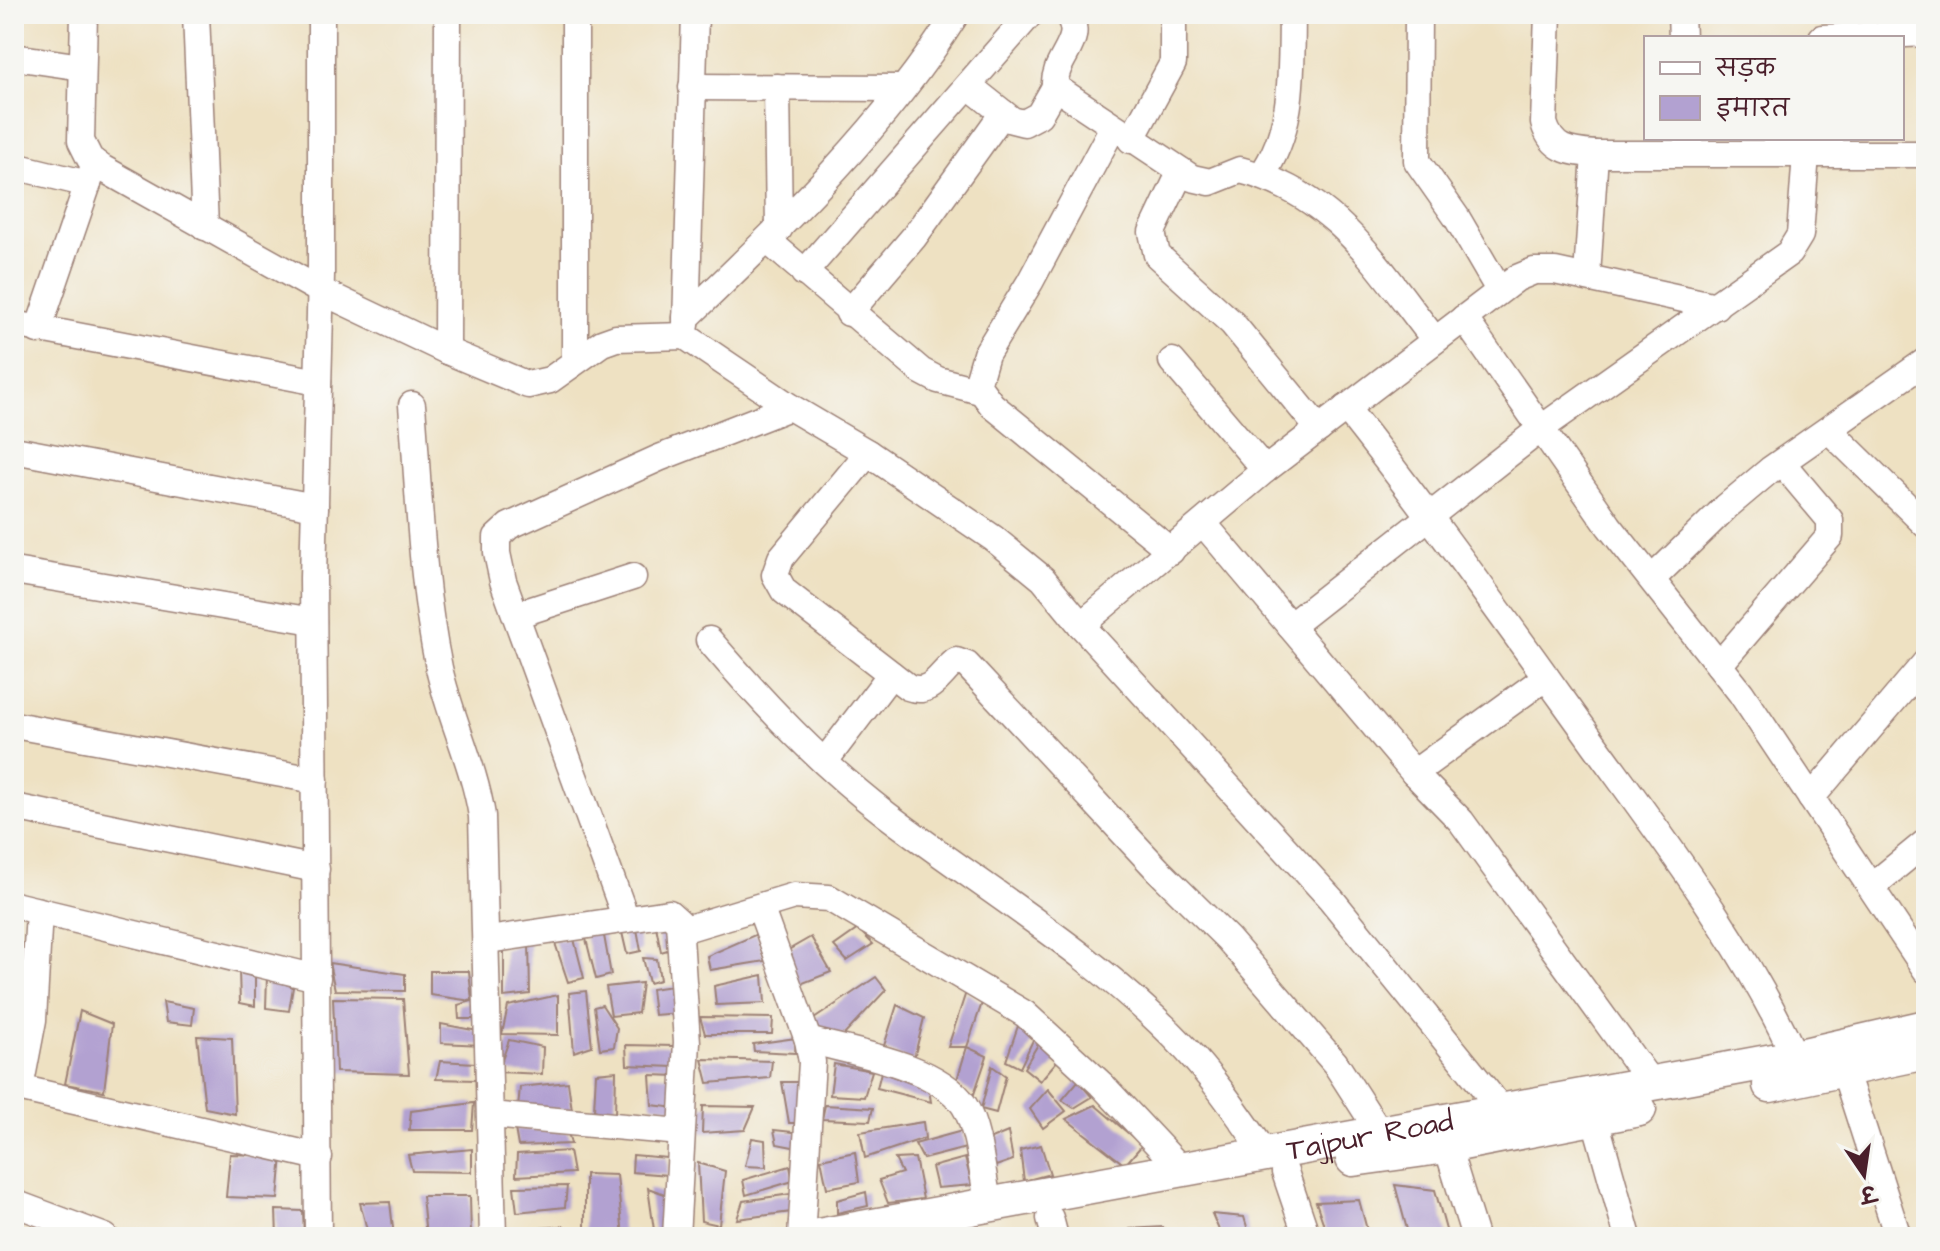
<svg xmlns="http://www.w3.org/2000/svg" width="1940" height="1251" viewBox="0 0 1940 1251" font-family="'Architects Daughter','Playpen Sans Deva',sans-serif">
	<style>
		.building { fill: #b2a1d1 }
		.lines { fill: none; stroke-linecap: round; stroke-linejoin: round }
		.minor-casing { stroke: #9c8076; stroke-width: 29 }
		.major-casing { stroke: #9c8076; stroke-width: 37 }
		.minor { stroke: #fff; stroke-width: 26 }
		.major { stroke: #fff; stroke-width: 34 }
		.labels { text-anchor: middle; stroke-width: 8; stroke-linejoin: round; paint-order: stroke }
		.street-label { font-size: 30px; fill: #4a1f2b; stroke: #f6f6f2 }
	</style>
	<rect width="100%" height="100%" fill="#f6f6f2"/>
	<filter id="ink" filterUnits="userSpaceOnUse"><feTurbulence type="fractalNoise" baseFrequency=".0125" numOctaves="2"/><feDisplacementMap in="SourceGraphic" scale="16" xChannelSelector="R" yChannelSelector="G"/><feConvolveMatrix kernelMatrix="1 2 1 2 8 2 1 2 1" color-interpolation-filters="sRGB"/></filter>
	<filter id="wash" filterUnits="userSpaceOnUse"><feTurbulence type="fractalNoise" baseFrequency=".006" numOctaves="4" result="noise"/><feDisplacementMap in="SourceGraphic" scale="32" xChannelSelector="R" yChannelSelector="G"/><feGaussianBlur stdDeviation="1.8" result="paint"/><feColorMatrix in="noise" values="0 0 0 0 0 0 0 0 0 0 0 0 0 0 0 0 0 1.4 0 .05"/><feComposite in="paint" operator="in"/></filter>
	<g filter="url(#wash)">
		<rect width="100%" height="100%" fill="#eee1c2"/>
		<g id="blocks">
			<g class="building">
				<polygon points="668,923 677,947 661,952 656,926"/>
				<polygon points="621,928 637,929 641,951 627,954"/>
				<polygon points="858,929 873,944 847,961 834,946"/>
				<polygon points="603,930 611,975 596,979 585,935"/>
				<polygon points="757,934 765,961 710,970 707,956"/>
				<polygon points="811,937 831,972 798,985 785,952"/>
				<polygon points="574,939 584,978 568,982 554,940"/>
				<polygon points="529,941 530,994 504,997 504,950"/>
				<polygon points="643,958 657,959 660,980 649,983"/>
				<polygon points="329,963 405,974 405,991 335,990"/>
				<polygon points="239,970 255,978 255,1006 240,1003"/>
				<polygon points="430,971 469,971 472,1001 430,995"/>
				<polygon points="763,975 765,1003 716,1005 714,986"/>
				<polygon points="267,976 293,987 289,1011 266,1008"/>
				<polygon points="876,977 886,990 844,1035 818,1034 811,1021"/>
				<polygon points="642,983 638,1013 611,1016 606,987"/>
				<polygon points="679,985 679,1013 654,1015 651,989"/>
				<polygon points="586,991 592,1046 574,1052 569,993"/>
				<polygon points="966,992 982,1003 967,1047 948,1047"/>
				<polygon points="558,995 558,1035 502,1034 508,1006"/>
				<polygon points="333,998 403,999 409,1074 336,1072"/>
				<polygon points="479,999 482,1019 459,1019 458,1005"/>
				<polygon points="163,1002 194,1008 192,1025 166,1022"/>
				<polygon points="602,1005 617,1028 614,1047 600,1049 594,1007"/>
				<polygon points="897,1005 924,1018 913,1062 883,1049"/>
				<polygon points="80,1011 112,1024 104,1091 65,1084"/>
				<polygon points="700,1017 773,1018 772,1034 705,1034"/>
				<polygon points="1019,1023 1034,1038 1020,1068 1006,1061"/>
				<polygon points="441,1024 478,1031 482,1045 441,1043"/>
				<polygon points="197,1036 232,1038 235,1114 205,1108"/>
				<polygon points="796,1038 795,1053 754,1051 753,1044"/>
				<polygon points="509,1040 543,1047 542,1074 498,1072"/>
				<polygon points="1040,1041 1058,1060 1040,1081 1024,1068"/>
				<polygon points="626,1045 674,1046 674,1067 627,1065"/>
				<polygon points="967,1047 987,1056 974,1094 956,1083"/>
				<polygon points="702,1059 772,1061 770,1078 708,1083"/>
				<polygon points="440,1061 475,1063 476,1080 436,1079"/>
				<polygon points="834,1064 872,1071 864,1097 830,1095"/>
				<polygon points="992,1066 1006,1076 996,1113 981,1109"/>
				<polygon points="616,1071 615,1116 594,1110 596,1073"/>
				<polygon points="881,1072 929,1090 931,1102 877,1088"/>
				<polygon points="650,1075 679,1076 676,1108 652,1105"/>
				<polygon points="1078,1081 1092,1097 1074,1108 1062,1100"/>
				<polygon points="568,1082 572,1110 518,1108 520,1087"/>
				<polygon points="782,1082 804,1082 800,1123 789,1123"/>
				<polygon points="1048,1089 1066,1111 1043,1128 1030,1109"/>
				<polygon points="474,1103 472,1130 409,1130 411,1111"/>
				<polygon points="825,1105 873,1108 870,1121 822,1119"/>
				<polygon points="1095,1105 1142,1145 1125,1165 1066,1119"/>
				<polygon points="703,1106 755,1107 745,1130 702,1133"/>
				<polygon points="923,1122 925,1138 865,1158 860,1132"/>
				<polygon points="515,1129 568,1132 571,1144 518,1146"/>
				<polygon points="774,1130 803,1133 798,1148 777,1144"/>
				<polygon points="962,1131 966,1148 923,1159 915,1144"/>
				<polygon points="1008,1132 1013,1160 996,1166 986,1141"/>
				<polygon points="752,1138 765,1140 766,1167 745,1166"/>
				<polygon points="1041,1145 1050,1174 1024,1181 1020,1150"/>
				<polygon points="472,1149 472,1172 412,1171 408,1155"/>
				<polygon points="569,1151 573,1173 516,1176 517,1154"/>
				<polygon points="855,1152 859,1182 827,1188 821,1159"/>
				<polygon points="230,1154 282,1156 278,1199 226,1197"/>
				<polygon points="633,1155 667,1158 668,1175 632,1172"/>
				<polygon points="915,1158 923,1199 888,1203 879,1180 902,1173 895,1159"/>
				<polygon points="965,1158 972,1185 937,1188 932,1167"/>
				<polygon points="698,1163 725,1171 719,1225 701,1221"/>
				<polygon points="790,1166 793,1181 746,1195 743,1180"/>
				<polygon points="585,1174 617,1175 623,1237 585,1237"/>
				<polygon points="1395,1185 1435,1190 1448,1237 1409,1237"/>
				<polygon points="567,1186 565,1207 517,1212 514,1187"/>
				<polygon points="648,1188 670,1196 667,1232 655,1237"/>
				<polygon points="866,1192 868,1206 837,1213 837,1200"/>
				<polygon points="791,1194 791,1212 737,1219 743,1201"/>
				<polygon points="422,1196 470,1196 471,1237 426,1237"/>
				<polygon points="1359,1200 1369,1237 1328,1237 1316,1202"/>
				<polygon points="390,1202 394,1237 369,1237 360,1203"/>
				<polygon points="276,1210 303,1211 304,1237 277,1237"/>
				<polygon points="1212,1214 1244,1217 1250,1237 1222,1237"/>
				<polygon points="564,1226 566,1237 516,1237 516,1230"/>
				<polygon points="1163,1227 1168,1237 1131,1237 1130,1229"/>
			</g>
		</g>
	</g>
	<g filter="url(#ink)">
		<use href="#blocks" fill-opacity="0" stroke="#9c8076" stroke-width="2"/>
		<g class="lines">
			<defs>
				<g id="minor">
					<polyline points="84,14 81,141 90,159 102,168 321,291 447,351 528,385 550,380 602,343 616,338 685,336 790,407 868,453 993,538 1043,579 1081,625 1331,899 1502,1110"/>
					<polyline points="196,14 205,227"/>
					<path d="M 1067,14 C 1088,40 1052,59 1055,87 L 1192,178 L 1210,182 L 1240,170 C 1337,194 1377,267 1435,340"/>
					<polyline points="1418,14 1417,161 1457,218 1499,290"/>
					<path d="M 1548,14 L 1544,123 C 1552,150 1569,152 1595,154 L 1926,154"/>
					<polyline points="1681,14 1682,38"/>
					<polyline points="1822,38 1926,33"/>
					<polyline points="14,57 82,67"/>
					<polyline points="969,86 1012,120 1024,123 1039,115 1055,87"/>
					<polyline points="692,87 901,88"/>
					<polyline points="777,87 779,229"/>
					<polyline points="1113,127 1030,282 986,354 977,385 992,405 1171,551"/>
					<polyline points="1131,140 1173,63 1173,14"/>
					<polyline points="14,166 88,184"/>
					<polyline points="1181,171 1152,232 1157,255 1232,323 1319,429"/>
					<path d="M 1261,176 C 1295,129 1291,70 1292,14"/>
					<polyline points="767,240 921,371 938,380 980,391"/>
					<polyline points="804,273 1030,14"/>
					<polyline points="1587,276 1595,154"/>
					<polyline points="849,313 914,237 1003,113"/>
					<path d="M 686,318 C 783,225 884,129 956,14"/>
					<polyline points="1464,318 1609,526 1741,693 1926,970"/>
					<polyline points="14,324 318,382"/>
					<polyline points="686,325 695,14"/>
					<polyline points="38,330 95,163"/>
					<polyline points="447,351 448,14"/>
					<polyline points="575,361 575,14"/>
					<polyline points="1172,361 1265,470"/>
					<path d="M 412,405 C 419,492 421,582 439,668 C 450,718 474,765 482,816 L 493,1237"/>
					<path d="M 1346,408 C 1433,518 1513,631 1595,745 C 1667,844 1744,945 1795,1057"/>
					<polyline points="1829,430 1926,525"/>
					<polyline points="14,450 315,507"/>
					<path d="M 868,453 L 781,558 L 775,575 L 784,591 L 908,687 C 932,696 939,674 956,661 L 967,665 L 1158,870 L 1228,939 L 1335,1063 L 1378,1130"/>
					<polyline points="1204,524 1414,773 1546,677"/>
					<polyline points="14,571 313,621"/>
					<polyline points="1652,579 1726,507 1770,470 1926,361"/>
					<polyline points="516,615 633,577"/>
					<polyline points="1081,625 1265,470 1517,278 1534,271 1555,271 1716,306"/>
					<polyline points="1290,626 1543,427 1789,253 1800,235 1806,154"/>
					<path d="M 709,640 C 763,703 821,765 887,815 C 986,890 1098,956 1184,1047 C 1215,1080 1239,1116 1265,1153"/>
					<polyline points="1719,665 1830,536 1830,520 1782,463"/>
					<polyline points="14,725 315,780"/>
					<polyline points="825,761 891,674"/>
					<polyline points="1414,773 1461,821 1651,1083"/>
					<polyline points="1811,798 1926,662"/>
					<polyline points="14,807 316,869"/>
					<polyline points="1871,887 1926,842"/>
					<polyline points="14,905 317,978"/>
					<polyline points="760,907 808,1040 812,1062 801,1237"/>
					<polyline points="626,919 503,581 497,553 497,537 509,526 659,458 790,407"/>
					<polyline points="682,930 794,896 829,898 1025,1014 1101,1084 1180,1168"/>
					<polyline points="488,940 669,913 679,922 687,1042 676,1237"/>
					<path d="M 808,1040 C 852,1052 937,1065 964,1105 C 979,1128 983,1179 989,1207"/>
					<polyline points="1844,1069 1898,1237"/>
					<polyline points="14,1087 319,1157"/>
					<polyline points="20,1088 33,1020 39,911"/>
					<polyline points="491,1115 681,1132"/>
					<polyline points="1594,1116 1628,1237"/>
					<polyline points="1447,1146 1475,1237"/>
					<polyline points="1285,1172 1307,1237"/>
					<polyline points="14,1203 105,1237"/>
					<polyline points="1050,1218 1055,1237"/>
					<polyline points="318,1237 313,578 321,275 321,14"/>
				</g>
				<g id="major">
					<polyline points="1770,1085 1926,1052"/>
					<polyline points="1353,1159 1447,1146 1639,1109"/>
					<path id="s1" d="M 813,1237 L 1795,1057 L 1926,1027"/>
				</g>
			</defs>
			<use href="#minor" class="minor-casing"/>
			<use href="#major" class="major-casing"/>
			<use href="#minor" class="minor"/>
			<use href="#major" class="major"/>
		</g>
	</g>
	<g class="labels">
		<g class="street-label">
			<text dy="10" stroke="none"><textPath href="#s1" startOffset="566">Tajpur Road</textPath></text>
		</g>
	</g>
	<rect width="1940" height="1251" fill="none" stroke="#f6f6f2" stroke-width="48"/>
	<rect x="1644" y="36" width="260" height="104" fill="#f6f6f2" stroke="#b1a0a2" stroke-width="2"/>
	<rect x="1660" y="62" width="40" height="12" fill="#ffffff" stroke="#b1a0a2" stroke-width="2"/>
	<text x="1716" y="76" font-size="24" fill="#4a1f2b">सड़क</text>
	<rect x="1660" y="96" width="40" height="24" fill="#b2a1d1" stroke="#b1a0a2" stroke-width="2"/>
	<text x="1716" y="116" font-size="24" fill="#4a1f2b">इमारत</text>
	<g transform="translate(1864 1175) rotate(167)" stroke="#f6f6f2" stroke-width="6" paint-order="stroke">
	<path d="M0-6L14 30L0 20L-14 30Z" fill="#4a1f2b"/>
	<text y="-12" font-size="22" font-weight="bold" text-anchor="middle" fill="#4a1f2b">उ</text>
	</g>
</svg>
